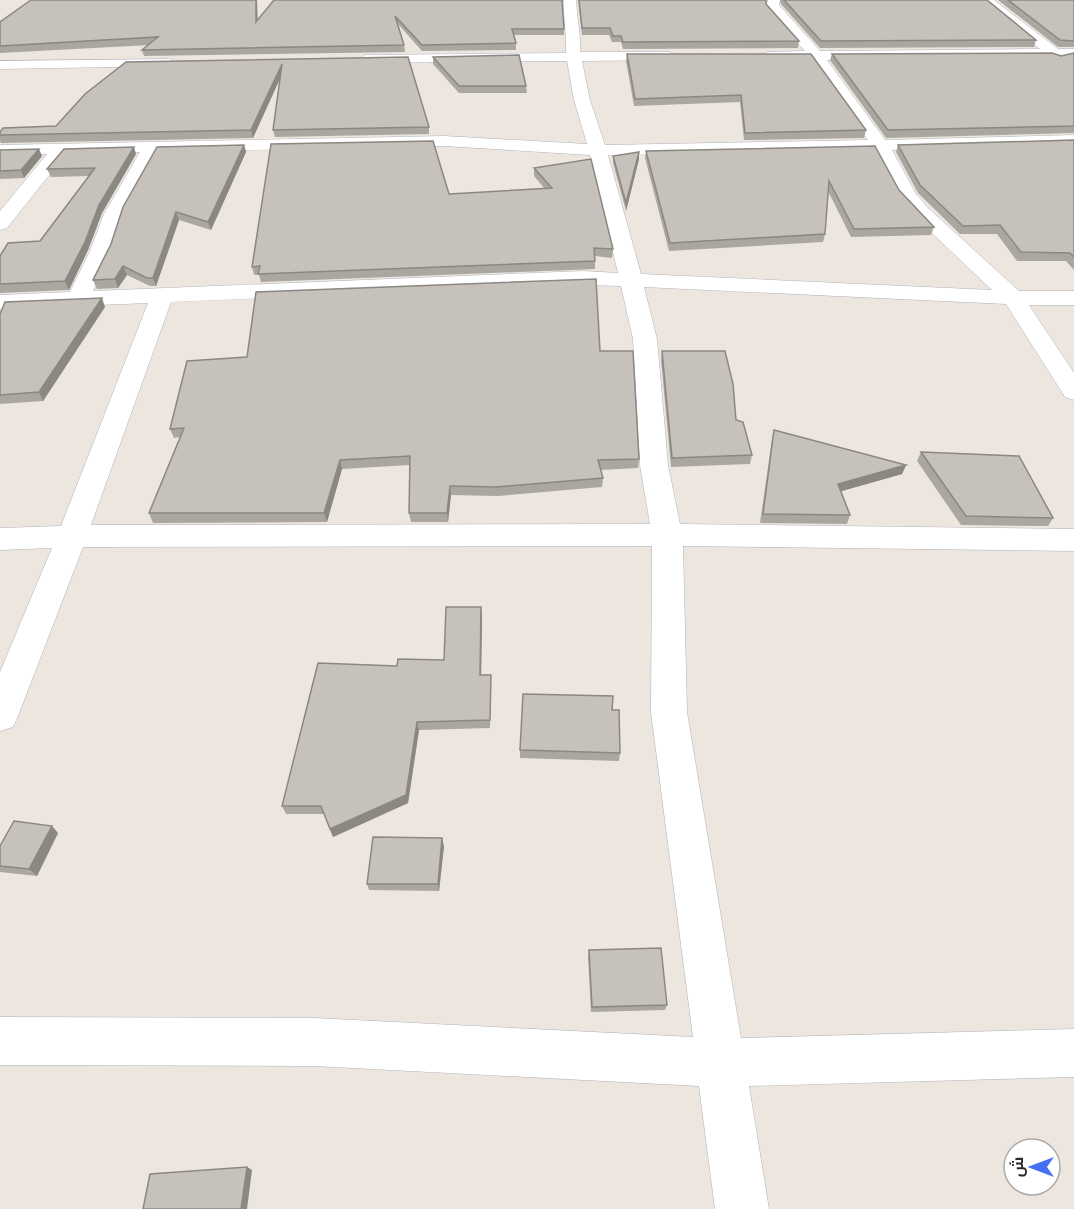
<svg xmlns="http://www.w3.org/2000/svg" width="1074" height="1209" viewBox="0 0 1074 1209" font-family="'Archivo Narrow',Cairo,sans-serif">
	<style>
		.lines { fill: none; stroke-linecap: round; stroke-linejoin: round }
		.street-casing { stroke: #afb2bc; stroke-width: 1 }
		.street { fill: #fff; fill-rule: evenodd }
		.wall { fill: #aaa6a0 }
		.shaded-wall { fill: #8b8782 }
		.building { fill: #c6c1ba; stroke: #8b8782; stroke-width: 1.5 }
	</style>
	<rect width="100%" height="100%" fill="#ede6df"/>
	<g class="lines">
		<defs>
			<g id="street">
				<path d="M 564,0 L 576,0 C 577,18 581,34 580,52 L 670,52 L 677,56 L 670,60 L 582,61 L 590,100 L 605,145 L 868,140 L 812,60 L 762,59 L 760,56 L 767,52 L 805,51 L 767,9 L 766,6 L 768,0 L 780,0 L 779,5 L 820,51 L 1040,49 L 980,0 L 994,0 L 1058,49 L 1074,49 L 1074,57 L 1066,57 L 1059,61 L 1051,58 L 827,60 L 885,140 L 1074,135 L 1074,145 L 892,150 L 916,194 L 929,209 L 1019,291 L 1074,291 L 1074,305 L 1029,305 L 1074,373 L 1074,400 L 1065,397 L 1006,304 L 644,287 L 657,339 L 668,465 L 680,524 L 1074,529 L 1074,551 L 683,546 L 687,712 L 741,1038 L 1074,1029 L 1074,1077 L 749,1086 L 769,1209 L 715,1209 L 699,1086 L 314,1066 L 0,1065 L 0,1017 L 314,1018 L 693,1037 L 651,712 L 652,546 L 83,547 L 18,716 L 13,727 L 0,731 L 0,672 L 52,548 L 0,550 L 0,528 L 61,526 L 148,303 L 0,309 L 0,295 L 70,292 L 90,251 L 104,214 L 140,152 L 66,154 L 7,228 L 0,230 L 0,211 L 47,154 L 0,155 L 0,145 L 444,136 L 587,144 L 574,100 L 567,61 L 365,63 L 358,59 L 365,55 L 566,53 C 567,34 563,18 564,0 ZM 444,146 L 590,155 L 618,273 L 583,271 L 93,291 L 112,251 L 124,214 L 158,152 ZM 874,151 L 898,196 L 915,217 L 992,290 L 641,274 L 608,155 ZM 583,285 L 621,286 L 633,339 L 640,465 L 650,524 L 91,525 L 171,302 Z"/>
				<polygon points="169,59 174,60 176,63 174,66 0,69 0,61"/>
			</g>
		</defs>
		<use href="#street" class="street-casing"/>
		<use href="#street" class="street"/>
	</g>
	<g class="wall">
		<polygon points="274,0 564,29 564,35 514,35 516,43 516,50 422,51 398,24 404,45 405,52 144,56 142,50 149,45 0,53 0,22 257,20"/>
		<polygon points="578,0 766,0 766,4 799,41 798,48 623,49 621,42 612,42 609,35 582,35"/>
		<polygon points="780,0 987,0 1036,40 1034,47 820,48 781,4"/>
		<polygon points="998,0 1074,0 1074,47 1058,47"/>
		<polygon points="1074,53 1074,133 886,138 830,60 832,54 1061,56"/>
		<polygon points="627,54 866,130 864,138 744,140 740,102 634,106 626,61"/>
		<polygon points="408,57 429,127 429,134 275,137 273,130 280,78 253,138 1,143 0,141 0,132 56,126 85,94"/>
		<polygon points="433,57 526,86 527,93 459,93 433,64"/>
		<polygon points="1074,140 1074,270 1066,261 1017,261 997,234 960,234 918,193 896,152 898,145"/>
		<polygon points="244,145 246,152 211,230 179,220 156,286 150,286 127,275 118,288 97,289 93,280"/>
		<polygon points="0,150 42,156 24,178 0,179"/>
		<polygon points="646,151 899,190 934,227 931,235 851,237 828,191 825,234 823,242 669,251 645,158"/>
		<polygon points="639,152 639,159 626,211 613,163 613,156"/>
		<polygon points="136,154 102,213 88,250 69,290 0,293 0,256 40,241 89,176 51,177 47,169"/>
		<polygon points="534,168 613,249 612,258 595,256 595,269 261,282 259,275 254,275 252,267 449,194 545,189 534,176"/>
		<polygon points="105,307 43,401 0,404 0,314"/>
		<polygon points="600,351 639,459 638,468 600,470 603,478 602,487 497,496 451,495 448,522 411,522 409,513 409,465 342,469 327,522 153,523 149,513 180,437 174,438 170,429"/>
		<polygon points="662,351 736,420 752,455 750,464 671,467 661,360"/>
		<polygon points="774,430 906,465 902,474 841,491 850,515 847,524 760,523 772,439"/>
		<polygon points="921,452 1053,518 1048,526 961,525 917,461"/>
		<polygon points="482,615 481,675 491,683 490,728 419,730 408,803 333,837 324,814 286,814 282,806 397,666 444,660"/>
		<polygon points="520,750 620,753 619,761 520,758"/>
		<polygon points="58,833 37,876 0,872 0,846"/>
		<polygon points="444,846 439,891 369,890 367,884"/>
		<polygon points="589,950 667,1005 665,1010 591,1012 588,957"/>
	</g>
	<g class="shaded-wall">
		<polygon points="256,0 257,0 258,28 256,22"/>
		<polygon points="282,64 284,70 253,138 251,130"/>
		<polygon points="244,145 246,152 211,230 208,222"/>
		<polygon points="134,147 136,154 102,213 88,250 69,290 65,281 99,205"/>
		<polygon points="39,149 42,156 24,178 21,170"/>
		<polygon points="639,152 639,159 626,211 626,203"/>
		<polygon points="176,212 179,220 156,286 153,278"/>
		<polygon points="123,266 127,275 118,288 115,279"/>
		<polygon points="102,298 105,307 43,401 39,392"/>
		<polygon points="340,460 342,469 327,522 324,513"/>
		<polygon points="906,465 902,474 835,493 838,484"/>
		<polygon points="450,486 451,495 448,522 447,513"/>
		<polygon points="481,607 482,615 481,684 480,675"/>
		<polygon points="417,722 419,730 408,803 333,837 330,829"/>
		<polygon points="52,826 58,833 37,876 29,869"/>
		<polygon points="442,838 444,846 439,891 438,884"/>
		<polygon points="247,1167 252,1170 247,1209 241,1209"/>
	</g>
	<g class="building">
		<polygon points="31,0 256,0 256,22 274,0 562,0 564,29 512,29 516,43 422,45 395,16 404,45 142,50 158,37 0,46 0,22"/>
		<polygon points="579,0 766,0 766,4 799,41 623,42 621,36 613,36 610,28 582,28"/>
		<polygon points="784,0 987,0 1036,40 821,41"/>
		<polygon points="1008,0 1074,0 1074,41 1060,40"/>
		<polygon points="1052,53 1061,56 1074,53 1074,126 888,130 832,54"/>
		<polygon points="627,54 811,54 866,130 745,133 741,95 635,99"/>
		<polygon points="519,55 526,86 459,86 433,57"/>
		<polygon points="408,57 429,127 273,130 282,64 251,130 0,135 0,132 3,128 56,126 85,94 126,62"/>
		<polygon points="1074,140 1074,257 1070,253 1021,252 1000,225 963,226 920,185 898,145"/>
		<polygon points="433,141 449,194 552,188 534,168 591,159 613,249 594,248 595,261 258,274 260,266 252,267 271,144"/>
		<polygon points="244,145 208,222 176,212 153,278 147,278 123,266 115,279 93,280 111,244 123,207 157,147"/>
		<polygon points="875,146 899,190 934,227 854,229 829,181 825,234 670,243 646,151"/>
		<polygon points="134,147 99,205 85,242 65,281 0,284 0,256 8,243 40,241 95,168 47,169 64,149"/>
		<polygon points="39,149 21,170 0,171 0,150"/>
		<polygon points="639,152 626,203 613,156"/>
		<polygon points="596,279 600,351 633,351 639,459 598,460 603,478 496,487 450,486 447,513 409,513 410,456 340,460 324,513 149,513 184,428 170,429 187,361 247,357 256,292"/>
		<polygon points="102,298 39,392 0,395 0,314 5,302"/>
		<polygon points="662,351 725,351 733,384 736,420 743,422 752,455 672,458"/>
		<polygon points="774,430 906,465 838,484 850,515 763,514"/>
		<polygon points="921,452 1019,456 1053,518 966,516"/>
		<polygon points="446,607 481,607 480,675 491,675 490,720 417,722 406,795 330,829 321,806 282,806 318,663 397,666 398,659 444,660"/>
		<polygon points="523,694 613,696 612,710 619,710 620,753 520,750"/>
		<polygon points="14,821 52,826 29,869 0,866 0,846"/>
		<polygon points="373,837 442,838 438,884 367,884"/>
		<polygon points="661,948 667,1005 592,1007 589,950"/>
		<polygon points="247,1167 241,1209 143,1209 150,1174"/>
	</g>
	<g transform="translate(1032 1167) rotate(270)"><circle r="28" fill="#ffffff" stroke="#ababab" stroke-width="1.5"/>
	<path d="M0-4.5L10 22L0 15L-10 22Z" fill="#476ff3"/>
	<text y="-9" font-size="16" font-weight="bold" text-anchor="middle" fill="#2c2c2c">ش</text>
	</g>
</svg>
